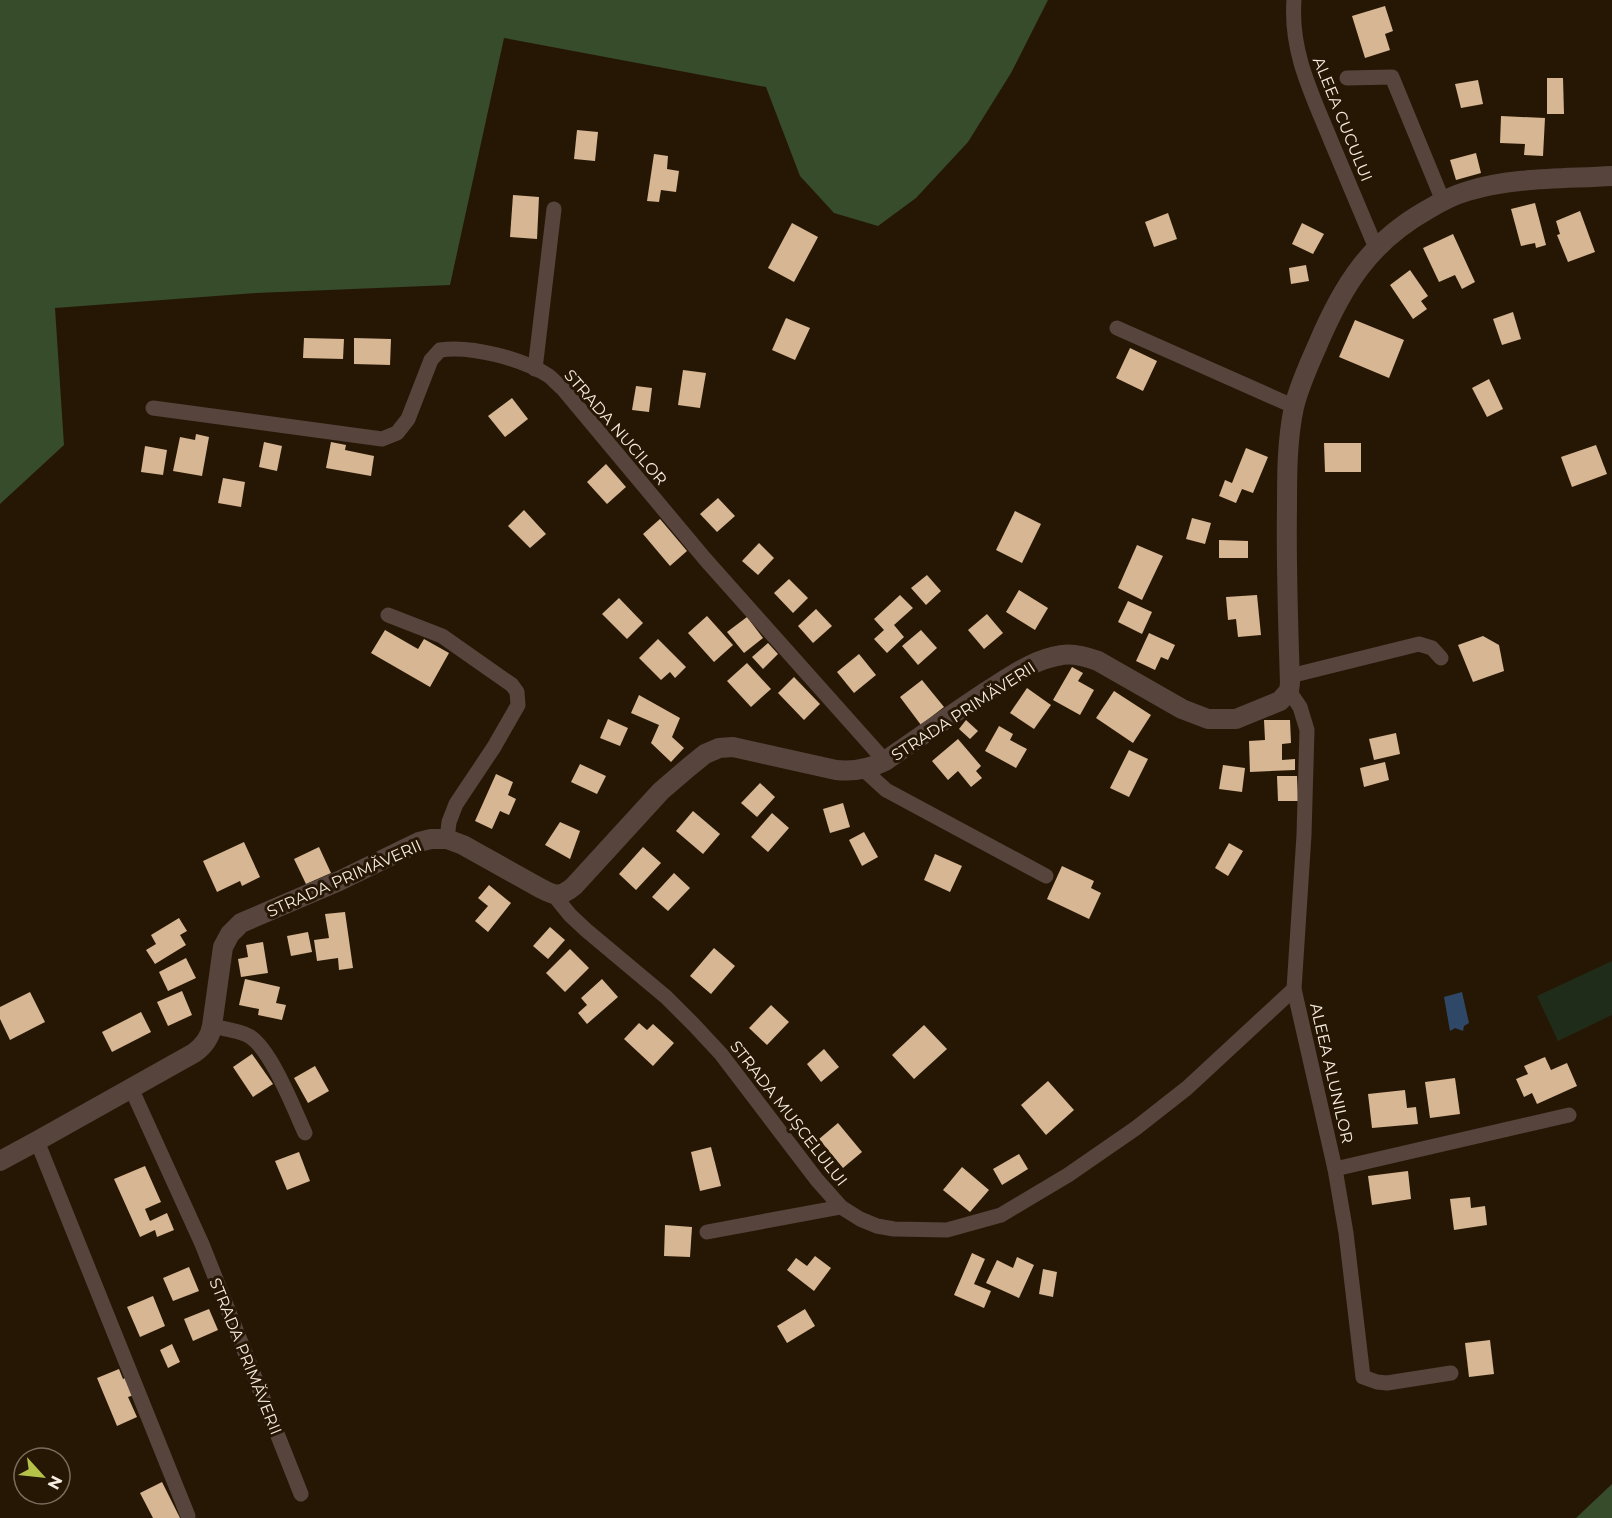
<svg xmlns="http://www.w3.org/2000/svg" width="1612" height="1518" viewBox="0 0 1612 1518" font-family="Montserrat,sans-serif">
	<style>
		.green { fill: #202c1a }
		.forest { fill: #364c2b }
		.water { fill: #2f4867 }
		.building { fill: #d7b693 }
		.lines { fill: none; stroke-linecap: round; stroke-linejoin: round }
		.minor { stroke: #56443d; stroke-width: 15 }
		.tertiary { stroke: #56443d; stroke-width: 20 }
		.labels { text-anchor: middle; stroke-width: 6; stroke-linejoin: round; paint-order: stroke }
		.street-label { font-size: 16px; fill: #f8ede1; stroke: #261705 }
	</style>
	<rect width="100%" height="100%" fill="#261705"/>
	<polygon class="green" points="1612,961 1612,1015 1558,1041 1537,996"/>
	<g class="forest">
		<polygon points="0,0 1048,0 1011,73 968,142 916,198 878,226 834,213 800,176 766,87 504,38 450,285 256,293 55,308 64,445 0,504"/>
		<polygon points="1612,1484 1612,1518 1576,1518"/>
	</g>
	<polygon class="water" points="1462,992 1469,1023 1464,1026 1463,1031 1455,1028 1450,1031 1444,997"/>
	<g class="building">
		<polygon points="1385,6 1393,31 1385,34 1390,50 1365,58 1352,16"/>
		<polygon points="1547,78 1563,78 1564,114 1547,114"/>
		<polygon points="1478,80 1483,104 1461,108 1455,84"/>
		<polygon points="1501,116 1545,118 1543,156 1524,155 1525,144 1500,143"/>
		<polygon points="577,130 598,132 595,161 574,159"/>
		<polygon points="1476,153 1481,173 1456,180 1450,160"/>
		<polygon points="654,154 668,156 667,169 679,171 676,192 661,190 659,202 647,201"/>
		<polygon points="513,195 539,197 537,239 510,237"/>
		<polygon points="1535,203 1546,245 1536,248 1535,243 1521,246 1511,209"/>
		<polygon points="1580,211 1595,252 1568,262 1557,235 1560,234 1556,221"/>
		<polygon points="1168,213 1177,239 1154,247 1145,222"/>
		<polygon points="792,223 818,237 794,282 768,268"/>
		<polygon points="1302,223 1324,234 1313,254 1292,244"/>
		<polygon points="1453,234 1475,282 1462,289 1455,275 1439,282 1423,248"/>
		<polygon points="1306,265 1309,281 1291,284 1289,268"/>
		<polygon points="1410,270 1428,296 1421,301 1427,309 1413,319 1390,285"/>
		<polygon points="1513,312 1521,339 1502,345 1493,319"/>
		<polygon points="786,318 810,328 795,360 772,350"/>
		<polygon points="1355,320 1404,340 1389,378 1339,357"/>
		<polygon points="304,338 344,339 343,359 303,358"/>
		<polygon points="354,338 391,339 390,365 354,364"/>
		<polygon points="1130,348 1157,361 1143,391 1116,378"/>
		<polygon points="683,370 706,373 700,408 678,405"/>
		<polygon points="1489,379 1503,409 1487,417 1472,388"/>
		<polygon points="636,386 652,388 649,412 632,410"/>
		<polygon points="512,398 528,419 505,437 488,416"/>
		<polygon points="196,434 209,437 202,476 173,471 180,437 195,440"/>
		<polygon points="264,442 282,446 277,471 259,467"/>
		<polygon points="331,442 346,445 345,450 374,456 371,476 326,468"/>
		<polygon points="1324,443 1361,443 1361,472 1325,472"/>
		<polygon points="1596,445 1607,474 1572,487 1561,457"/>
		<polygon points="145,446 167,450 163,475 141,472"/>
		<polygon points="1246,448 1268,457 1253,493 1242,489 1236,503 1219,496 1225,480 1232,483"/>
		<polygon points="606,464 626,487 607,504 587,482"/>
		<polygon points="223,478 245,482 241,507 218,503"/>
		<polygon points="718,498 735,516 717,532 700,514"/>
		<polygon points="524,510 546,534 530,548 508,526"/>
		<polygon points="1015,511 1041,524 1022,563 996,550"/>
		<polygon points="1192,518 1211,523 1205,544 1186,539"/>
		<polygon points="660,519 687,551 670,566 643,534"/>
		<polygon points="1219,540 1248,541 1248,558 1219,558"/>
		<polygon points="759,543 774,558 758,575 742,561"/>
		<polygon points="1137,545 1163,556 1142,600 1118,588"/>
		<polygon points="927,575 941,591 926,605 911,588"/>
		<polygon points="789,579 808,598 793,613 774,593"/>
		<polygon points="1019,590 1048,608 1035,630 1006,612"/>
		<polygon points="900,595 913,608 894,625 904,637 887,653 874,639 884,630 874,619"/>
		<polygon points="1257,595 1261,635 1238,637 1236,619 1228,620 1226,597"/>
		<polygon points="619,598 643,623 627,639 602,614"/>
		<polygon points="1128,601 1152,612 1142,634 1118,622"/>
		<polygon points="816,609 832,626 813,643 798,626"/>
		<polygon points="987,614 1003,633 984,649 968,630"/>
		<polygon points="707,616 733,645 714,662 688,633"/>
		<polygon points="747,617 763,638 744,653 727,632"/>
		<polygon points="385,630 418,649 424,639 449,653 430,687 371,653"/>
		<polygon points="921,630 937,648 918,665 902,646"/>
		<polygon points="1149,633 1175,645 1168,660 1161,657 1155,670 1136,661"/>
		<polygon points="1483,636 1499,645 1504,671 1473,682 1458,645"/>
		<polygon points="658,639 686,667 675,678 670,672 661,680 639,658"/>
		<polygon points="768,643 778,654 763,669 752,657"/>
		<polygon points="859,654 876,675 854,693 837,672"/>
		<polygon points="747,663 771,689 751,707 727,681"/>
		<polygon points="1072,667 1083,673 1078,681 1094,690 1080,715 1053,700"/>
		<polygon points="794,677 820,704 804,720 778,693"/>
		<polygon points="922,680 944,707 921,725 900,697"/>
		<polygon points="1027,688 1051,705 1034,729 1010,713"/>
		<polygon points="1114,691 1151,715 1133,743 1096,718"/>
		<polygon points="639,695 680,718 672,737 684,748 671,762 651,743 659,725 631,713"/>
		<polygon points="608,719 628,728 620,746 600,738"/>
		<polygon points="966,720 978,731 970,739 959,729"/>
		<polygon points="1264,720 1290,720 1291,743 1282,744 1282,760 1295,759 1295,770 1250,772 1249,741 1265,740"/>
		<polygon points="999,726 1013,734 1010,740 1027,749 1016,768 985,751"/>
		<polygon points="1396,733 1400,754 1374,760 1369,739"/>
		<polygon points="958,739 981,766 976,771 982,778 971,787 958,771 948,780 932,761"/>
		<polygon points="1129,750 1148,759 1129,797 1110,788"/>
		<polygon points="1385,762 1389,780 1364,787 1360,768"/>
		<polygon points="580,764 606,776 597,794 571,782"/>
		<polygon points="1223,765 1245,768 1242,792 1219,789"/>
		<polygon points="496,774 513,782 508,795 516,799 509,815 500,811 492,829 475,821"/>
		<polygon points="1277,776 1297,776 1298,801 1278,801"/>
		<polygon points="760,783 775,797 757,817 741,803"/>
		<polygon points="843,803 850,827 830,833 823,809"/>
		<polygon points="693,811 720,834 703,854 676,831"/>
		<polygon points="772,813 789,828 768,852 751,837"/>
		<polygon points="560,822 580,831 570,859 545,845"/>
		<polygon points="864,832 878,857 862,866 849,840"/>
		<polygon points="244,842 260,877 242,886 240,881 217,892 203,861"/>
		<polygon points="1229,843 1243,851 1228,876 1215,868"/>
		<polygon points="319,847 331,873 306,884 294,859"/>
		<polygon points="643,847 661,863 636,890 619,874"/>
		<polygon points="935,854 962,866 950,892 924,880"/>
		<polygon points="1062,866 1094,881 1091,888 1101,893 1089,919 1047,899"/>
		<polygon points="674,873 690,888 668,911 652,897"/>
		<polygon points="489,885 511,903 488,932 475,921 488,906 478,898"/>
		<polygon points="345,912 353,968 339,970 338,958 317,961 314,940 329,938 325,914"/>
		<polygon points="179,918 187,931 180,935 186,945 155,964 146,950 156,944 151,935"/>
		<polygon points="550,927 565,940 548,959 533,946"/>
		<polygon points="308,932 312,952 291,956 287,936"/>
		<polygon points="263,942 268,973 241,977 238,959 248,957 246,945"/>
		<polygon points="714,948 735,966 711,994 690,976"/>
		<polygon points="570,949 589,968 565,992 546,973"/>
		<polygon points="186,958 196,978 168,991 159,972"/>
		<polygon points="245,979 280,987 276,1003 286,1005 282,1020 258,1015 259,1009 239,1005"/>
		<polygon points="602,979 618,997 587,1024 578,1013 587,1005 581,998"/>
		<polygon points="182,991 192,1015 168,1026 157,1002"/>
		<polygon points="30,992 45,1022 10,1040 0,1019 0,1007"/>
		<polygon points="771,1005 789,1022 767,1045 749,1028"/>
		<polygon points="141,1012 151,1032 112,1052 102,1032"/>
		<polygon points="639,1023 647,1030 653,1024 674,1043 653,1066 624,1039"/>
		<polygon points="924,1025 947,1049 914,1079 892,1055"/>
		<polygon points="824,1049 839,1067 821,1082 807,1064"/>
		<polygon points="252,1054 273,1084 253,1097 233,1067"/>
		<polygon points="1545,1057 1551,1070 1567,1063 1577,1086 1537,1104 1532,1093 1524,1097 1516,1079 1528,1074 1524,1066"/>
		<polygon points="315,1066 329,1091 308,1103 294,1078"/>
		<polygon points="1455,1078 1460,1114 1430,1118 1425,1082"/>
		<polygon points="1048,1081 1074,1110 1046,1135 1021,1105"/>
		<polygon points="1405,1090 1407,1108 1416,1107 1418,1124 1372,1128 1368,1094"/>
		<polygon points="838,1123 862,1152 843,1168 819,1139"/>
		<polygon points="711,1147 721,1186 700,1191 691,1152"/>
		<polygon points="299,1152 310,1181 287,1190 275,1161"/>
		<polygon points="1019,1154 1028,1169 1002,1185 993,1169"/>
		<polygon points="145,1166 161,1202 145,1209 150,1221 167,1213 174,1230 157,1237 155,1230 140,1237 114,1179"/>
		<polygon points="962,1167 989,1190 970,1212 943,1190"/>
		<polygon points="1408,1171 1411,1199 1372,1205 1368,1176"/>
		<polygon points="1470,1197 1471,1208 1485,1206 1487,1225 1454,1230 1450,1199"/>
		<polygon points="665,1225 692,1227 690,1257 664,1256"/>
		<polygon points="972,1253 985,1259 974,1284 991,1291 984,1308 954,1295"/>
		<polygon points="815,1256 831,1268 814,1291 787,1270 796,1258 807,1266"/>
		<polygon points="1017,1257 1034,1265 1019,1298 986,1283 997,1260 1013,1268"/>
		<polygon points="189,1267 199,1291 173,1301 163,1278"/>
		<polygon points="1043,1269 1057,1272 1053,1297 1039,1294"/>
		<polygon points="153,1296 165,1326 140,1337 127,1307"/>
		<polygon points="209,1309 218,1330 193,1341 184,1319"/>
		<polygon points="805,1309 815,1326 787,1343 777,1326"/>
		<polygon points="1490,1340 1494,1374 1469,1377 1465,1343"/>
		<polygon points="172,1344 180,1362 168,1368 160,1350"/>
		<polygon points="119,1369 123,1379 129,1376 137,1394 128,1397 137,1417 117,1426 97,1378"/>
		<polygon points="162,1482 180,1518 153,1518 140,1493"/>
	</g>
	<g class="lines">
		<g class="minor">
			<path d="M 1294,0 C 1290,52 1312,94 1331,141 C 1346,177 1361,212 1376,248"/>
			<polyline points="1347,78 1392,77 1443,201"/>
			<polyline points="1117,328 1295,407"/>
			<polyline points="535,369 554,209"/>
			<path d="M 153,408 L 382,439 L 397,433 L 408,419 L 431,360 L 440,350 C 471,345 523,359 549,376 C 554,380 558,385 563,389 L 705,559 L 885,761"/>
			<polyline points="388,615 442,636 512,685 517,692 518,705 494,747 456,804 449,822 447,839"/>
			<polyline points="1290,676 1419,644 1432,648 1441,658"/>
			<polyline points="1289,691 1300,707 1307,730 1304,835 1294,989 1335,1169 1346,1233 1363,1377 1377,1382 1387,1383 1451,1373"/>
			<polyline points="863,769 886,790 1046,876"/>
			<polyline points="553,894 570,915 586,930 666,997 694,1025 721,1054 817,1180 841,1207 860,1219 877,1226 894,1229 947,1230 1001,1215 1068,1175 1136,1128 1187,1088 1294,989"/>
			<path d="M 212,1026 C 224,1029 238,1030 249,1036 C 271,1049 294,1109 305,1133"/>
			<polyline points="131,1088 202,1244 301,1494"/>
			<polyline points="37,1141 188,1516"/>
			<polyline points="1335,1169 1569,1115"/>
			<polyline points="707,1232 841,1207"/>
		</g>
		<path class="tertiary" d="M 0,1161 L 37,1141 L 194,1053 C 204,1046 210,1038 212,1026 L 223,947 L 230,934 L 241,923 L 339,881 L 419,842 L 431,839 L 447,839 L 463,845 L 540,888 C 555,896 560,898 574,886 L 661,791 L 689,767 L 705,754 L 719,748 L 733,747 L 836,770 C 854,772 869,769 885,761 C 918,738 951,715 984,693 C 1008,678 1033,659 1062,655 C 1074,653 1087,657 1098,661 L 1182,709 L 1208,719 L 1236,719 L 1280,701 L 1289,691 L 1290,683 C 1288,624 1286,566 1287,507 C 1287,474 1287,440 1294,407 C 1299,386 1309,364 1318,344 C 1343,285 1370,242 1427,210 C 1440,202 1454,195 1468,191 C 1514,177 1564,179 1612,176"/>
	</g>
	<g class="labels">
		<g class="street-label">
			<text transform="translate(1343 119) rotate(68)" y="6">ALEEA CUCULUI</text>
			<text transform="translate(616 427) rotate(49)" y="6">STRADA NUCILOR</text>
			<text transform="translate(963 711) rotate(-33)" y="6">STRADA PRIMĂVERII</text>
			<text transform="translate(344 878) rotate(-24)" y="6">STRADA PRIMĂVERII</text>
			<text transform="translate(1332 1073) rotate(77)" y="6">ALEEA ALUNILOR</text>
			<text transform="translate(789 1113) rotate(52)" y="6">STRADA MUȘCELULUI</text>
			<text transform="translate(246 1356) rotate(68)" y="6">STRADA PRIMĂVERII</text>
		</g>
	</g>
	<g transform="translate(42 1476) rotate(117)"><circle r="28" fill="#261705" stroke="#7a6d5d" stroke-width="1.5"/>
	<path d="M0-4.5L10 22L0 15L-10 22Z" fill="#b5c249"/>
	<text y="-9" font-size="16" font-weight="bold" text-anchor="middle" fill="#f8ede1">N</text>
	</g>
</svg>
